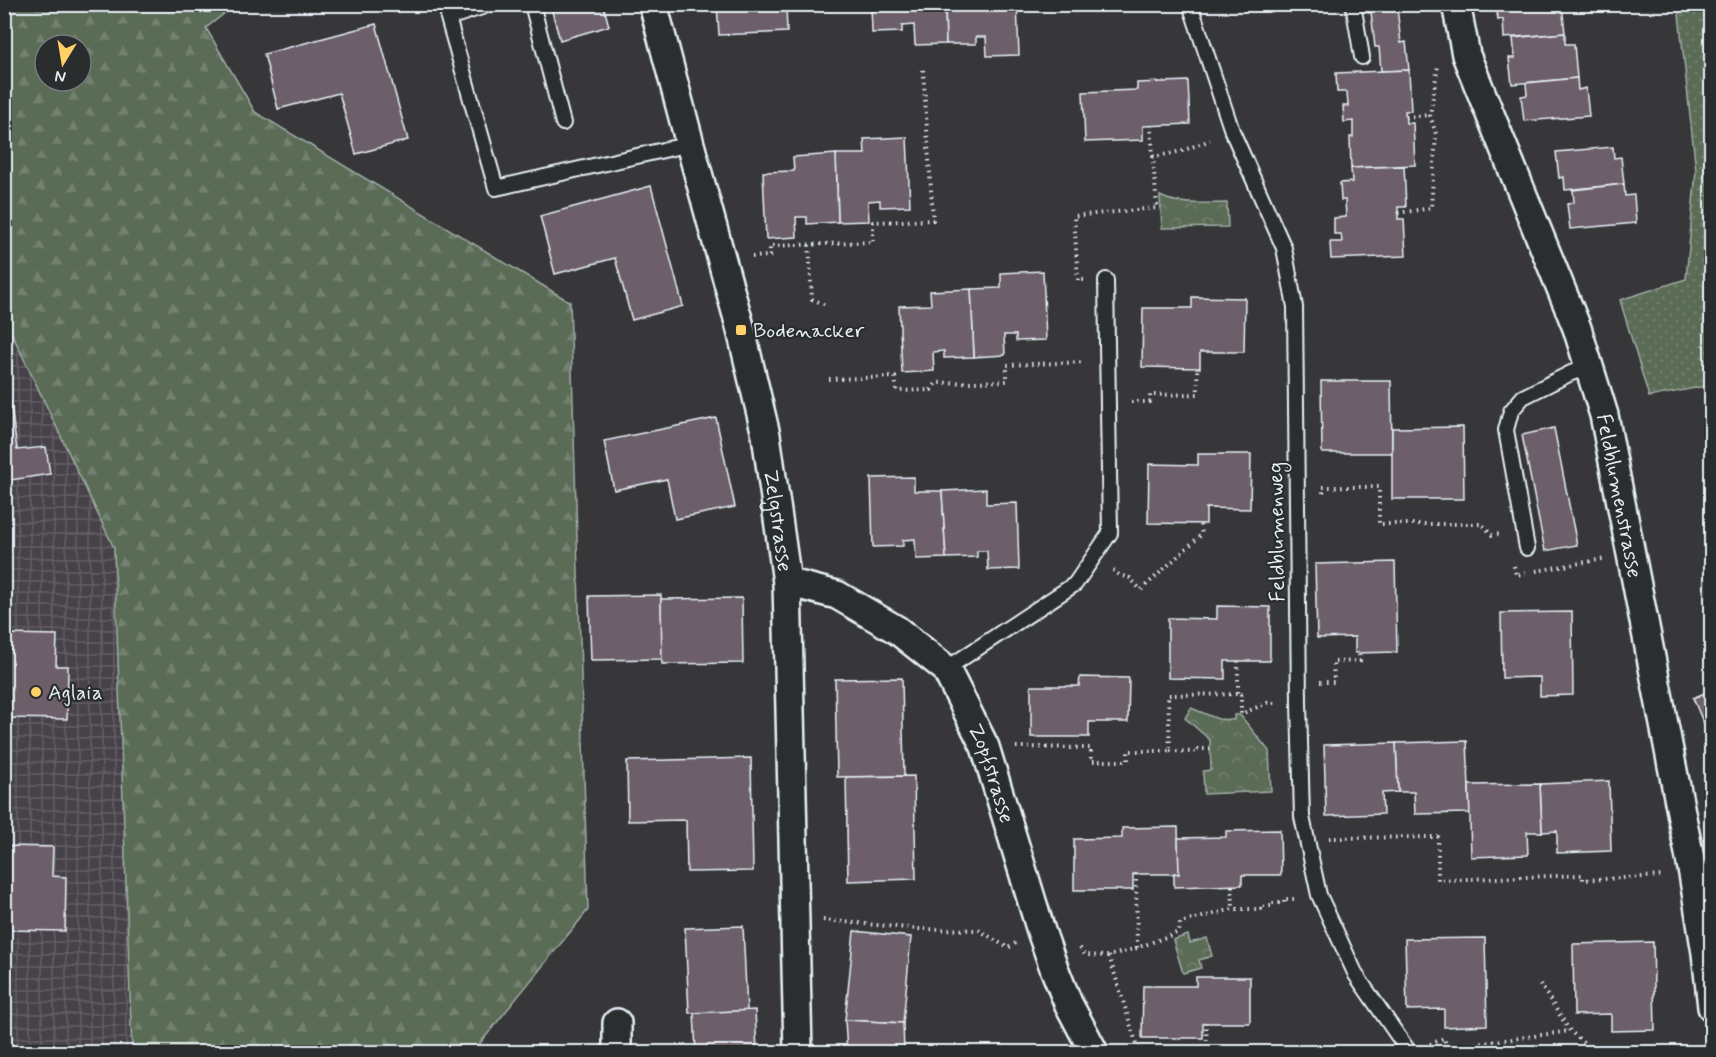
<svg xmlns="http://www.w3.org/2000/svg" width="1716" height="1057" viewBox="0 0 1716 1057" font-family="Mynerve,sans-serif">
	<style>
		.industrial { fill: url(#industrial-grid) }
		.grass { fill: url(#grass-dots); stroke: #a1aea7; stroke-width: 1.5 }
		.forest { fill: url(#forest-firs); stroke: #a1aea7; stroke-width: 1.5; fill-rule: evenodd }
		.park { fill: url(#park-crowns); stroke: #a1aea7; stroke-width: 1.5 }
		.building { fill: #6d5e6b; stroke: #e8f1f8; stroke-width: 1.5 }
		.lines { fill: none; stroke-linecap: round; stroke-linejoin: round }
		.lane-casing { stroke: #e8f1f8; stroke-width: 18 }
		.street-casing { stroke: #e8f1f8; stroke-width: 32 }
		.path { stroke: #e8f1f8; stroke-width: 4; stroke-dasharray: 1.5 4.5; stroke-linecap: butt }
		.lane { stroke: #2a2d2e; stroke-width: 14 }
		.street { stroke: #2a2d2e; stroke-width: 27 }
		.poi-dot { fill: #ffd166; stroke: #2a2d2e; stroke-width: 2 }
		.labels { text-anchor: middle; stroke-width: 4.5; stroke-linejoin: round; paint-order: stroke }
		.poi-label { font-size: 21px; fill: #e8f1f8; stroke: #2a2d2e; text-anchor: start }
		.street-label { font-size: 21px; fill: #e8f1f8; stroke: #2a2d2e }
	</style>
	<defs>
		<pattern id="industrial-grid" width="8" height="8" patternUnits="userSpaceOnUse" patternTransform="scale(1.5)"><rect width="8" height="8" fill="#474349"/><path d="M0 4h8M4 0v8" fill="none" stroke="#625f64"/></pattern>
		<pattern id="grass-dots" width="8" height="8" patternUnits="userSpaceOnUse" patternTransform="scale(1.5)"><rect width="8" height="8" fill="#5a6c56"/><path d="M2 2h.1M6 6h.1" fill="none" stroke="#72816f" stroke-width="1.8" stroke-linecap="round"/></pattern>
		<pattern id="forest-firs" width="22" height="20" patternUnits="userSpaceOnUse" patternTransform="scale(1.5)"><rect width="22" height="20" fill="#5a6c56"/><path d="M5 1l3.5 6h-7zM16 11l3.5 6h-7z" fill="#72816f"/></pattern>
		<pattern id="park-crowns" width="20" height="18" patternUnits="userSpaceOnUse" patternTransform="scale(1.5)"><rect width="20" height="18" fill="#5a6c56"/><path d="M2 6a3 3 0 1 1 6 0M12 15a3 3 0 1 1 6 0" fill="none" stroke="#72816f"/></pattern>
	</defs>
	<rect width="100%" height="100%" fill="#37373a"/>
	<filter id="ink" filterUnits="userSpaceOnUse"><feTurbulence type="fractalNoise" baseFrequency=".0167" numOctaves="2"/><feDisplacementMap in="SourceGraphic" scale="12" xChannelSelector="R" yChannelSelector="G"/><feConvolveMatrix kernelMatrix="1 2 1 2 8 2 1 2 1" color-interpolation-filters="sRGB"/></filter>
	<g filter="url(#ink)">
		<polygon class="industrial" points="4,319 114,548 132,1052 5,1052"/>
		<polygon class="grass" points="1678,5 1711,5 1711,385 1649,397 1620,300 1686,279 1696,171"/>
		<path class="forest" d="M 5,4 L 235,5 L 206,28 L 255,112 L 570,302 L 588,910 L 473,1052 L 132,1052 L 114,548 L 5,319 ZM 45,45 L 81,45 L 81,81 L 45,81 Z"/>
		<g class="park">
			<path d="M 1160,196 C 1180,206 1205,203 1227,203 L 1228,227 L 1162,228 Z"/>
			<polygon points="1191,708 1218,719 1234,720 1234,715 1240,715 1269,751 1271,791 1204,794 1203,771 1211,770 1210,740 1185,718"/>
			<polygon points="1188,935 1190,943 1207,938 1212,956 1199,960 1201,968 1183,973 1173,940"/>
		</g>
		<g class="building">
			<polygon points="550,4 603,4 609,26 560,40"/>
			<polygon points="786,4 787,32 719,35 717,5"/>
			<polygon points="871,4 945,4 946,44 915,45 914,25 902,26 902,32 872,33"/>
			<polygon points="945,4 1017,4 1019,55 987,56 986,37 976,37 976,44 946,44"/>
			<polygon points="1367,4 1394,4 1394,8 1397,8 1401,43 1406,42 1409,70 1381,71 1379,47 1375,47 1371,12 1368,13"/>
			<polygon points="1496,4 1562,4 1565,33 1504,38 1503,19 1498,20"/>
			<polygon points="376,24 408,140 356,154 339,93 278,109 264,54"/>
			<polygon points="1565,33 1565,44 1574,44 1577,78 1512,84 1509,58 1515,58 1513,38"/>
			<polygon points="1409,70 1411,111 1405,111 1406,123 1413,123 1415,165 1351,168 1350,137 1353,137 1353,121 1344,122 1343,106 1348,106 1347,92 1337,92 1336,73"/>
			<polygon points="1577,78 1578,90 1586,88 1589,116 1524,121 1521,96 1527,95 1526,83"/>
			<polygon points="1188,81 1190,124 1143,126 1143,140 1085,142 1083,92 1137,90 1137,83"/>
			<polygon points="907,137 910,206 880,207 880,200 868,201 869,221 838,222 836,154 865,154 864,139"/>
			<polygon points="1613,147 1614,158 1621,157 1624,184 1565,190 1564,177 1559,178 1556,152"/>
			<polygon points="836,154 838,222 807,224 807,217 796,217 797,237 766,239 763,172 794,171 793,157"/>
			<polygon points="1404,166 1406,207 1398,207 1398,219 1404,219 1406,256 1331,259 1330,242 1342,242 1341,234 1334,234 1334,218 1346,217 1345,200 1341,200 1340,183 1352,182 1351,168"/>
			<polygon points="1624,184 1625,196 1634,195 1636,223 1570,229 1567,204 1574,203 1573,190"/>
			<polygon points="651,186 683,306 632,320 615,258 555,274 540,216"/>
			<polygon points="1043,271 1046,340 1016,341 1016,335 1004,335 1005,355 974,357 971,289 1001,288 1001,273"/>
			<polygon points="971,289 974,357 944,358 944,351 933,352 934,371 902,373 899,306 931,305 930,291"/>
			<polygon points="1192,297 1245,298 1244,352 1200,352 1200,368 1142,367 1143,308 1192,308"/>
			<polygon points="1321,381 1391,381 1392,453 1322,453"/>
			<polygon points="10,398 17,450 46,447 50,474 4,481 4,399"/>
			<polygon points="716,418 735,507 675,519 667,479 614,490 604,441"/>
			<polygon points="1463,427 1464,499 1392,499 1392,428"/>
			<polygon points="1554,428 1577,545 1545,551 1522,435"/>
			<polygon points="1198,454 1251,454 1250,509 1206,508 1206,524 1148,523 1149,464 1198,465"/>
			<polygon points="914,477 914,491 942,491 946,558 916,559 915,539 903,540 903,546 873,547 871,478"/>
			<polygon points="986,489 986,504 1017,503 1019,569 988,570 987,551 977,551 977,557 946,558 942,491"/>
			<polygon points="1395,562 1397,652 1355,653 1355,637 1317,638 1315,564"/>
			<polygon points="661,595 663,659 591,660 589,596"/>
			<polygon points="742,598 743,663 662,664 661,599"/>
			<polygon points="1217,606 1270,607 1270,661 1225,661 1225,679 1168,678 1168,618 1217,619"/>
			<polygon points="1572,612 1573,695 1540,696 1540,677 1502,678 1501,613"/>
			<polygon points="4,634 57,635 56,666 68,666 67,719 4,718"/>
			<polygon points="1080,677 1129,678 1128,722 1089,722 1089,737 1031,737 1031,686 1079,686"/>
			<polygon points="902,678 904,776 837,777 835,679"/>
			<polygon points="1712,690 1712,741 1711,741 1693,698"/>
			<polygon points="1467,741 1470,813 1415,814 1414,792 1398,792 1396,743"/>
			<polygon points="1396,743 1398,792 1382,793 1383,814 1326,816 1324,745"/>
			<polygon points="751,758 753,871 687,872 686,820 628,821 627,761"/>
			<polygon points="914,776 916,879 848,881 846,777"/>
			<polygon points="1609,781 1611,851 1557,853 1557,831 1542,832 1540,784"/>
			<polygon points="1540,784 1542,832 1527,832 1528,855 1471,857 1469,785"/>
			<polygon points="1178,827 1179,874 1133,874 1133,890 1074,890 1074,839 1122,838 1122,828"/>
			<polygon points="1280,830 1281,875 1242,875 1242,885 1174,887 1174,873 1179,874 1178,838 1226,837 1226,831"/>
			<polygon points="4,846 53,847 52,876 66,877 65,931 4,930"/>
			<polygon points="743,926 747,1011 689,1013 685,928"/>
			<polygon points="854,931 911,937 903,1023 845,1020"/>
			<polygon points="1485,938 1487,1025 1444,1027 1444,1009 1407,1010 1405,939"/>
			<polygon points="1653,942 1655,1030 1611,1031 1611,1014 1574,1015 1573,944"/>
			<polygon points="1196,977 1250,977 1250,1023 1203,1023 1203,1038 1142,1038 1143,986 1196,986"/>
			<polygon points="755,1010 757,1052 696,1052 694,1013"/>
			<polygon points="845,1020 903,1023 904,1052 847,1052"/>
		</g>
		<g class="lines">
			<defs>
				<g id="lane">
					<polyline points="491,4 448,18 496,188 690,144"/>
					<polyline points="532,4 563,123"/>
					<polyline points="1190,4 1232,131 1284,248 1295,307 1299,703 1302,817 1319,895 1356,975 1409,1052"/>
					<polyline points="1353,4 1362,57"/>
					<polyline points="1527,548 1506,430 1511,411 1523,397 1571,373 1589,367"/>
					<polyline points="946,669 1075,584 1110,533 1106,280"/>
				</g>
				<g id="street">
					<path id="s1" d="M 653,4 L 690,144 L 741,330 L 766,435 L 787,582 L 798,1052"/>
					<path id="s2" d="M 1456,4 L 1466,55 L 1577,328 L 1604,415 L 1693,874 L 1706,953 L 1712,1007"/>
					<path id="s3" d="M 787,582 L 837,595 L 897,630 L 946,669 L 985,747 L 1041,931 L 1054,968 L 1068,1003 L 1094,1052"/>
					<polyline points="617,1023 617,1052"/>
				</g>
			</defs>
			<use href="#lane" class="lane-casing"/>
			<use href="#street" class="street-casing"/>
			<g class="path">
				<polyline points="1406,117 1430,115"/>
				<polyline points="1151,125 1153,157"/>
				<polyline points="1398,213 1431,208 1436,134 1430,115 1438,66"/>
				<polyline points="809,245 812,299 826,305"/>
				<polyline points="752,257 770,256 770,246 873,242 873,222 933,220 923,69"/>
				<polyline points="1084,280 1078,280 1074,216 1157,208 1153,157 1182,151 1210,140"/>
				<polyline points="829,379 895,377 897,391 931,390 936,383 1007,381 1007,365 1085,362"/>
				<polyline points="1131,402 1150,402 1150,395 1198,394 1197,368"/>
				<polyline points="1323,493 1323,487 1379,487 1379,524 1482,524 1492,535 1501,534"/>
				<polyline points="1514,566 1516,575 1526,573"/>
				<polyline points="1113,570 1119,575 1130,578 1141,590 1202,534 1200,524"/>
				<polyline points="1536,571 1603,559"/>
				<polyline points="1238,661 1238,694"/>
				<polyline points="1320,682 1334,682 1333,662 1360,661 1359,653"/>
				<polyline points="1016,747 1091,748 1091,761 1128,761 1128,751 1170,751 1168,695 1241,694 1241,714 1267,703 1278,703"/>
				<polyline points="1170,751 1196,752 1196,749 1210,749"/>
				<polyline points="1329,838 1438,837 1438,880 1583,875 1583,880 1664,876"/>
				<polyline points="1136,874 1137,948"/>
				<polyline points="1232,886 1233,909"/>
				<polyline points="823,920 919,929 979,930 1008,948 1016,943"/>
				<polyline points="1080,948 1085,955 1109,956 1137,948 1179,932 1180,923 1233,909 1261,909 1261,906 1271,906 1271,903 1284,903 1284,899 1296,899 1296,897"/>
				<polyline points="1109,956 1139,1052 1153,1052"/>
				<polyline points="1540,984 1570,1031 1594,1052"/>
				<polyline points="1430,1044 1444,1038 1447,1048 1570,1031"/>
				<polyline points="1156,1052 1207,1050 1206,1022"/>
				<polyline points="1601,1052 1695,1049"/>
			</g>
			<use href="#lane" class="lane"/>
			<use href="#street" class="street"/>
		</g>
	</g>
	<g class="poi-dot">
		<rect x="735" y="324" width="12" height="12" rx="3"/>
		<circle cx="36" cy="692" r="6"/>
	</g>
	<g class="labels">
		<g class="poi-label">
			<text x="753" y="337">Bodenacker</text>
			<text x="48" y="699">Aglaia</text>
		</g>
		<g class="street-label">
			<text dy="7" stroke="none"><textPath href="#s2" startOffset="520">Feldblumenstrasse</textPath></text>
			<text dy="7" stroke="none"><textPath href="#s1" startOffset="532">Zelgstrasse</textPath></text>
			<text transform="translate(1276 532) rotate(-91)" y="7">Feldblumenweg</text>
			<text dy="7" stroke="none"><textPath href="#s3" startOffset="298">Zopfstrasse</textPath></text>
		</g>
	</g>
	<rect width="1716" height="1057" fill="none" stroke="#2a2d2e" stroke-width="24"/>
	<rect x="12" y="12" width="1692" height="1033" fill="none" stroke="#e8f1f8" stroke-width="2" filter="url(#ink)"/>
	<g transform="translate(63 63) rotate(191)"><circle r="28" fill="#2a2d2e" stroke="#767b7f" stroke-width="1.5"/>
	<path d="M0-4.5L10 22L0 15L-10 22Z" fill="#ffd166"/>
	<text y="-9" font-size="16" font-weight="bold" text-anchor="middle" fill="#e8f1f8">N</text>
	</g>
</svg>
